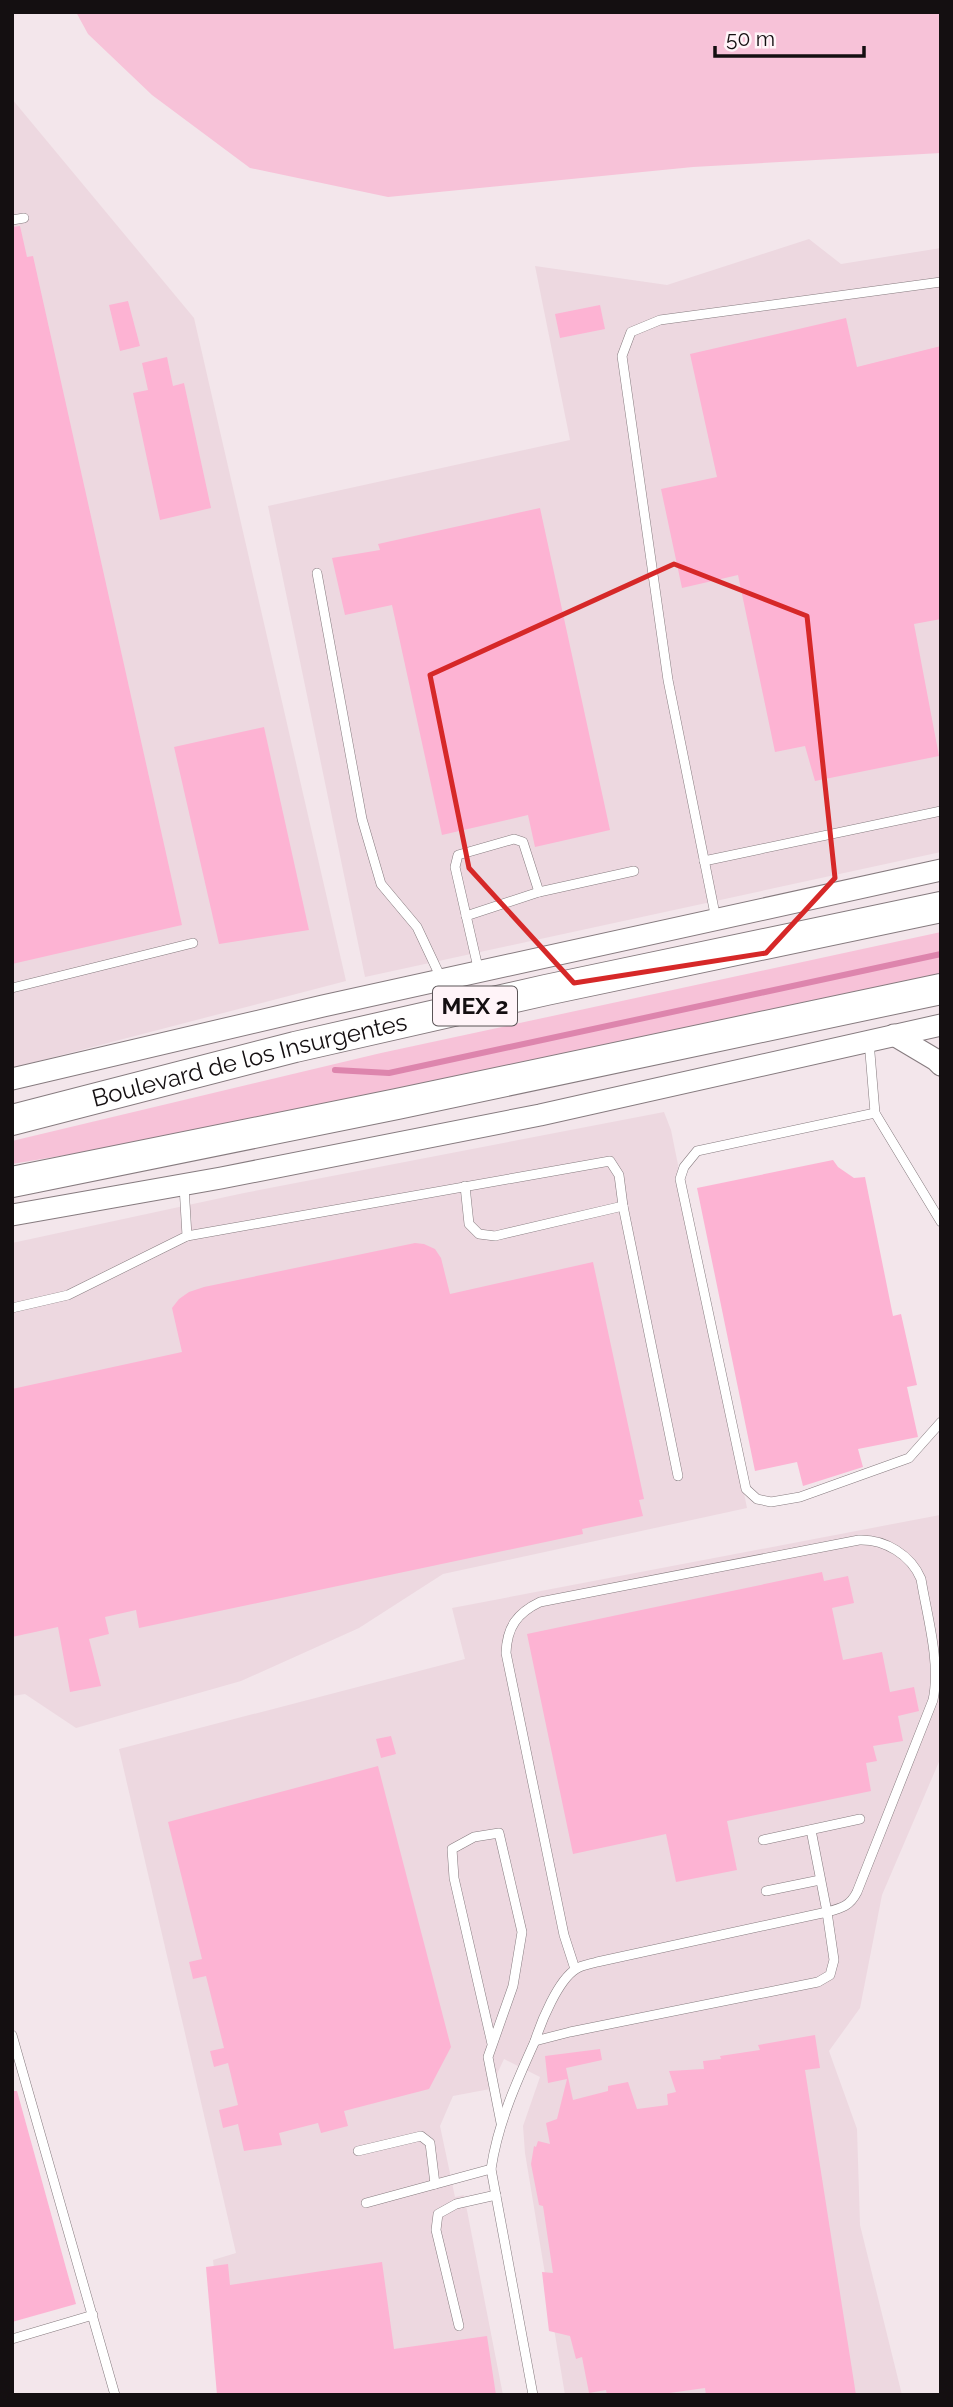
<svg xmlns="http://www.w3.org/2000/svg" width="953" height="2407" viewBox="0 0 953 2407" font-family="Raleway,sans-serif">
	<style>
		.built { fill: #edd8e0 }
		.green { fill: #f7c2d8 }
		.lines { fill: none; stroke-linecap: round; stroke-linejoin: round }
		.stream { stroke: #dd85ad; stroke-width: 6 }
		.building { fill: #fdb3d3 }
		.service-casing { stroke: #867b7f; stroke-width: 10 }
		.tertiary-casing { stroke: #867b7f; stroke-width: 23 }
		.trunk-casing { stroke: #867b7f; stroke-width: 32 }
		.service { stroke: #fff; stroke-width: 9 }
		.tertiary { stroke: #fff; stroke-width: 21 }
		.trunk { stroke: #fff; stroke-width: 30 }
		.marked { fill: none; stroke: #d62828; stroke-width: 5; stroke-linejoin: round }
		.labels { text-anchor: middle; stroke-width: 5; stroke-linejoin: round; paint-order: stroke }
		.shield { fill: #fff4f8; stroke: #5a5456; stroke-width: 2 }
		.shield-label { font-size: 23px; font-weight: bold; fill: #140f11 }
		.street-label { font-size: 24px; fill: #140f11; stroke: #fff4f8 }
	</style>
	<rect width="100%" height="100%" fill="#f3e6eb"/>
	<g class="built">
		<polygon points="12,99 194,318 346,981 12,1068"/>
		<polygon points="809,239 841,264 941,248 941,852 365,977 268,506 570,440 535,266 667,285"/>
		<polygon points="664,1112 671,1130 747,1508 443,1574 359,1628 241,1681 76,1728 25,1694 12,1696 12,1243 244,1193"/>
		<polygon points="940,1515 941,1757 882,1895 860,2008 829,2051 857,2129 860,2225 902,2395 565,2395 525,2153 523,2126 540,2077 504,2059 490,2089 453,2096 440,2126 455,2197 464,2195 503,2395 228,2395 213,2260 236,2253 119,1749 465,1659 452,1608"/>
	</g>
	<g class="green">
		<polygon points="76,12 941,12 941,153 693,167 388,197 250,168 152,95 88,34"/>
		<polygon points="941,932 941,979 90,1151 12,1164 12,1141 381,1053"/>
	</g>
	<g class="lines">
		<polyline class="stream" points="335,1070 389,1073 941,954"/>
	</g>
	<g class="building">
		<polygon points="20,226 27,257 33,256 182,925 12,964 12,227"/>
		<polygon points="128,301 140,346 120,351 109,305"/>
		<polygon points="600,305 605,329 560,338 555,314"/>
		<polygon points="846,318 857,367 941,346 941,619 914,624 939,756 815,781 805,746 775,752 738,575 682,588 661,489 717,477 690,354"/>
		<polygon points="167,357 173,386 184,383 211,508 160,520 133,393 148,390 142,363"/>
		<polygon points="540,508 610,830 535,847 528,815 442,835 392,605 345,615 332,558 380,550 378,544"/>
		<polygon points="264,727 309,930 219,944 174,747"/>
		<polygon points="833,1160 838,1167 854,1178 865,1177 893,1316 901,1314 917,1385 907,1387 918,1437 858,1449 863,1467 803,1486 797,1462 755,1471 697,1188"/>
		<polygon points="415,1243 424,1244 435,1249 441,1258 450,1294 593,1262 644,1499 639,1500 643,1516 582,1529 583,1534 139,1628 136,1610 105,1617 109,1634 89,1639 101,1686 70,1692 58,1627 12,1637 12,1389 182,1352 172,1308 179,1299 189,1292 204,1287"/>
		<polygon points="822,1572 824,1581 848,1576 854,1603 832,1608 843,1660 882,1652 890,1692 914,1687 919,1711 898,1716 903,1741 873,1746 877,1761 866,1763 871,1791 727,1821 737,1870 676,1882 666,1834 573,1854 527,1634"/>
		<polygon points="391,1736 396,1754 381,1758 376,1739"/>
		<polygon points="378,1766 451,2047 429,2089 344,2111 348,2126 321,2133 318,2123 279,2133 282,2145 244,2151 238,2124 223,2128 219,2110 238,2105 228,2063 214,2067 210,2051 224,2048 206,1976 193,1979 189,1962 202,1959 168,1822"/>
		<polygon points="815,2035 820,2068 805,2070 856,2395 706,2395 705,2388 655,2395 607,2395 606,2390 589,2393 582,2357 576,2359 570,2336 549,2331 542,2272 553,2273 543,2206 539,2205 531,2164 534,2146 536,2147 538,2141 550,2144 546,2123 557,2119 567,2079 548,2083 545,2056 600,2049 602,2060 566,2068 573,2100 608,2091 608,2086 628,2082 637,2109 668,2105 667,2094 676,2092 669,2071 704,2069 703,2061 721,2059 720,2056 760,2050 758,2045"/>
		<polygon points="12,2091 17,2091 76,2304 12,2322"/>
		<polygon points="382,2262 394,2349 487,2336 496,2395 217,2395 206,2267 228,2264 230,2285"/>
	</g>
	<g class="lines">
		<defs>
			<g id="service">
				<polyline points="12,220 24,218"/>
				<polyline points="317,573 362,819 381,884 417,927 441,978"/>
				<polyline points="704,861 941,811"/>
				<polyline points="466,916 539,892"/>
				<polyline points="716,919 668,680 622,356 631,332 660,320 941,282"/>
				<polyline points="479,972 455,867 458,855 514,839 523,842 539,892 634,871"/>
				<polyline points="12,988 193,943"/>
				<polyline points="869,1041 875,1113 941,1222"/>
				<polyline points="875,1113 697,1151 684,1167 680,1179 746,1489 757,1499 771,1502 800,1497 909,1458 941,1422"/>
				<polyline points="465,1186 469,1224 479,1234 495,1236 623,1206"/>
				<polyline points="187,1236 610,1161 619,1175 623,1206 678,1476"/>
				<polyline points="12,1308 68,1295 187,1236 184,1186"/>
				<polyline points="763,1840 860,1819"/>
				<polyline points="766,1891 820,1880"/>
				<path d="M 827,1912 L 834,1960 L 830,1975 L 818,1982 L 570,2032 L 535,2041 C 541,2022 558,1980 576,1969 C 582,1965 591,1964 597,1962 Z"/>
				<path d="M 575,1969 L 564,1935 L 506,1653 C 507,1627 517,1613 540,1602 L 859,1540 C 885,1539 911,1555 921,1579 C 927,1616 941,1663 933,1700 L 857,1892 C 850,1906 842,1908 827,1912 L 811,1830"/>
				<polyline points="12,2035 115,2395"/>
				<polyline points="492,2044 454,1878 452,1849 474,1837 499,1833 522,1932 513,1986 488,2057 501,2123"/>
				<polyline points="358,2151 421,2136 430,2143 435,2184"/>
				<polyline points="366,2203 491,2169"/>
				<polyline points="459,2326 436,2230 438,2214 456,2204 496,2195"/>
				<polyline points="12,2339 93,2315"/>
				<path d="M 533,2395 L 491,2169 C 498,2123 516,2083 535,2041"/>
			</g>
			<g id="tertiary">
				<polyline points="894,1035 936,1060 941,1065"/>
				<polyline points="12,1079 323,1006 941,870"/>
				<polyline points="12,1215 221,1178 540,1115 941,1025"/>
			</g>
			<g id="trunk">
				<path id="s1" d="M 12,1120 L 295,1047 L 546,990 L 941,907"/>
				<polyline points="12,1182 397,1104 941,989"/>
			</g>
		</defs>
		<use href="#service" class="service-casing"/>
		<use href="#tertiary" class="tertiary-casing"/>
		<use href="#trunk" class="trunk-casing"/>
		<use href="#service" class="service"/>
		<use href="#tertiary" class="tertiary"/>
		<use href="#trunk" class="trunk"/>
	</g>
	<path class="marked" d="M 674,564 L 807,616 L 835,878 L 766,953 L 574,983 L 469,868 L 430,675 Z"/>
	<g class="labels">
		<rect class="shield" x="433" y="986.5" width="84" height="39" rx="5"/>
		<g class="shield-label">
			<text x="475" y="1014">MEX 2</text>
		</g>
		<g class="street-label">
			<text dy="8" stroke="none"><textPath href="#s1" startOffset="245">Boulevard de los Insurgentes</textPath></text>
		</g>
	</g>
	<rect width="953" height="2407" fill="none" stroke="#140f11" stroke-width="28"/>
	<path d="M715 46v10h149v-10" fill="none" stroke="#140f11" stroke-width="3.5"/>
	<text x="726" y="46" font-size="21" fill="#140f11" stroke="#fff4f8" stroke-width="5" paint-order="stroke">50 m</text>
</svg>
